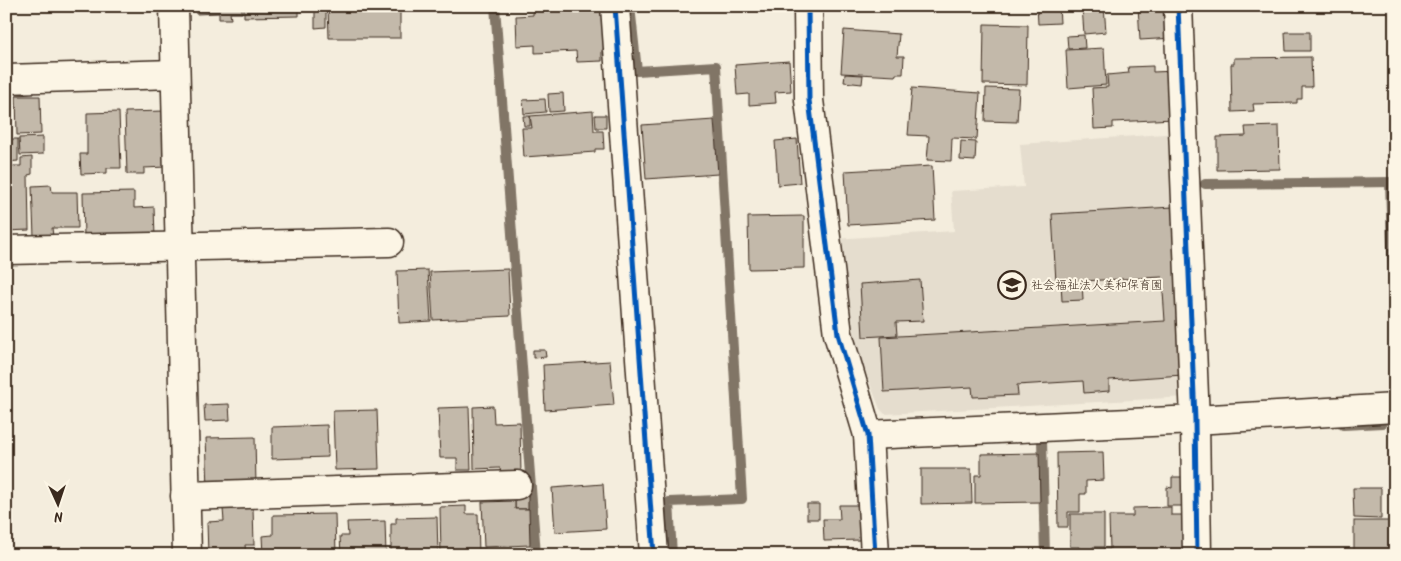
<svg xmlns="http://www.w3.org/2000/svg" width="1401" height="561" viewBox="0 0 1401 561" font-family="Kalam,'Klee One',sans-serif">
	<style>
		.built { fill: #e5ddce }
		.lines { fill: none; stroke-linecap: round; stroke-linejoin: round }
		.stream { stroke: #817466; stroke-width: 10 }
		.building { fill: #c3b9aa; stroke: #3b2a1e }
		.minor-casing { stroke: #3b2a1e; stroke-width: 31 }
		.minor { stroke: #fcf5e5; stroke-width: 28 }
		.cycleway-casing { stroke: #fcf5e5; stroke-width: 8 }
		.cycleway { stroke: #0057b8; stroke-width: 5 }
		.labels { text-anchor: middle; stroke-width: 4; stroke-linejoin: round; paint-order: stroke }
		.poi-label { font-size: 12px; fill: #3b2a1e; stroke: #fcf5e5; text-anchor: start }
	</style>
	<rect width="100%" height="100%" fill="#f4eddd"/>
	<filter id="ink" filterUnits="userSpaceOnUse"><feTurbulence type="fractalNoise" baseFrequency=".02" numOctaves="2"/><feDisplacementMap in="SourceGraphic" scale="10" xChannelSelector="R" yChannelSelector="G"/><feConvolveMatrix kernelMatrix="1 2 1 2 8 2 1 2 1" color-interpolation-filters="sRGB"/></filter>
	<g filter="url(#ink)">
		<polygon class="built" points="1179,133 1186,397 885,414 880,409 849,330 835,239 954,231 951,191 1024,187 1020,144"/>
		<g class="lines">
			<g class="stream">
				<polyline points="495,6 536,555"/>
				<polyline points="630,6 637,71 716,66 742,499 669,502 672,555"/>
				<polyline points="1390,182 1395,344"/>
				<polyline points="1205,184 1395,182"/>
				<polyline points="1343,425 1382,423"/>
				<polyline points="1042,440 1045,555"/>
			</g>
		</g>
		<g class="building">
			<polygon points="196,6 242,6 242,13 230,13 231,19 219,19 219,13 196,14"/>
			<polygon points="244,6 299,6 299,16 244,17"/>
			<polygon points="328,6 400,6 400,38 329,38"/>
			<polygon points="533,6 602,6 604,50 602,50 602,61 577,62 576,51 535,53 535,45 517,46 516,16 533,15"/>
			<polygon points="1037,6 1059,6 1060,23 1038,24"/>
			<polygon points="1082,6 1104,6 1106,32 1084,34"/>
			<polygon points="1138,6 1172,6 1174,38 1140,40"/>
			<polygon points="315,7 326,7 326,27 315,28"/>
			<polygon points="984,24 1028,25 1027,85 983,84"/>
			<polygon points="844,30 899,34 897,56 904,56 903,74 896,74 895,76 841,73"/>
			<polygon points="1285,32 1310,32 1310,51 1286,51"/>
			<polygon points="1084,35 1085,48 1068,49 1067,36"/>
			<polygon points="1104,48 1106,85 1068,88 1066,50"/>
			<polygon points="1311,57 1312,87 1302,87 1302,99 1297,99 1297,103 1253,104 1254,111 1232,112 1231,64 1234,64 1234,58"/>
			<polygon points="789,61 791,91 775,92 776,103 749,105 749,94 737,95 735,65"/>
			<polygon points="1153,66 1153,72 1176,71 1174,119 1113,122 1113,128 1094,129 1092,88 1108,87 1107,75 1129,73 1128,67"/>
			<polygon points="845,74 863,75 862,84 844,82"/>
			<polygon points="17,85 34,85 34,94 17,95"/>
			<polygon points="912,88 980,93 977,139 952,138 951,161 927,160 929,136 908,135"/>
			<polygon points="986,88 1019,89 1017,122 985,121"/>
			<polygon points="563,93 564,111 549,112 548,94"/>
			<polygon points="16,96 40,96 41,134 17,135"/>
			<polygon points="545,99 546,112 524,114 523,100"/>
			<polygon points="165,111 166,167 144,168 144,174 127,174 125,112"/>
			<polygon points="593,111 594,131 603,131 604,149 595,149 595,152 524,157 522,128 532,128 530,116"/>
			<polygon points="119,112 121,168 107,168 107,173 81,174 80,154 87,154 87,113"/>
			<polygon points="595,115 606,115 606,128 596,128"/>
			<polygon points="523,116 530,116 530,126 524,126"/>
			<polygon points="714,120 718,174 646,179 642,125"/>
			<polygon points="1279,126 1280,169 1217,170 1217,137 1246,136 1245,127"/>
			<polygon points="43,137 43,154 20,155 19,138"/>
			<polygon points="6,139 18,139 18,161 6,162"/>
			<polygon points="797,139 800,183 778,185 775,141"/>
			<polygon points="961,141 976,142 975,161 960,160"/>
			<polygon points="32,157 32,174 28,175 29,230 6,231 6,166 21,166 21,158"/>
			<polygon points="932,166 935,220 848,225 845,171"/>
			<polygon points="51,185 52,192 77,192 78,228 52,228 53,236 34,236 32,186"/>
			<polygon points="134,192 134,208 154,207 155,237 84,238 83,193"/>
			<polygon points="1173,207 1183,375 1109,380 1109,391 1084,393 1083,381 1017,385 1018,395 973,397 972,387 884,392 881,337 1165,321 1162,277 1082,281 1083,300 1062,301 1061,282 1056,282 1052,214"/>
			<polygon points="804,216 804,268 749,269 748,217"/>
			<polygon points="508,269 510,316 433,320 430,272"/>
			<polygon points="428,270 431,321 399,323 397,271"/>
			<polygon points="920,280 923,321 896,322 897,335 863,337 860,284"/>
			<polygon points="533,350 545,350 546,357 533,358"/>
			<polygon points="610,361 614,405 545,410 543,365"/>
			<polygon points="229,404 230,420 205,421 204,405"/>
			<polygon points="493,406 494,423 520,422 521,475 501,476 500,468 474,469 473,407"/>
			<polygon points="469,407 471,470 457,470 457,458 440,458 438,408"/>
			<polygon points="377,410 379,469 335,470 333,411"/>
			<polygon points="327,425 328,457 272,459 272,427"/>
			<polygon points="255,437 256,486 208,487 206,438"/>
			<polygon points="1103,452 1104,480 1086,481 1086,494 1080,494 1080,512 1068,512 1068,527 1058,527 1057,453"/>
			<polygon points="1039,453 1040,502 975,503 975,475 981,475 981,454"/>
			<polygon points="921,469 971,469 972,503 921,504"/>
			<polygon points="1172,477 1184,477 1184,506 1167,506 1167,487 1172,488"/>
			<polygon points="603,484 606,529 555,532 552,488"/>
			<polygon points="1353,488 1381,488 1381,519 1354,518"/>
			<rect x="515" y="495" width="13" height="14"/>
			<polygon points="515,501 515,509 529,509 530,545 484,547 482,502"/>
			<rect x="807" y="504" width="12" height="15"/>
			<polygon points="839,505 858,505 860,540 824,541 823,519 840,519"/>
			<polygon points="466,506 466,514 478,514 479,555 441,555 440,507"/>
			<polygon points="1171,507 1171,515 1185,515 1185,555 1103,555 1103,549 1110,549 1109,516 1133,516 1133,508"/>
			<polygon points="253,508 254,545 245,545 246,555 208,555 207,522 224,521 223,509"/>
			<polygon points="335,514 336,555 263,555 262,536 273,535 273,515"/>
			<polygon points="1070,514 1104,514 1104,547 1093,547 1093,555 1079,555 1079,547 1070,547"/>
			<polygon points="437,517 438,555 391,555 391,524 396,524 396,518"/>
			<polygon points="385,521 386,555 341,555 340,536 348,536 347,522"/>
			<rect x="1354" y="521" width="39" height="33"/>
			<rect x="479" y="549" width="6" height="6"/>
		</g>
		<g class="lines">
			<defs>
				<g id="minor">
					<polyline points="174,6 187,555"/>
					<polyline points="615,6 654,555"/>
					<polyline points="808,6 809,100 838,334 868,435 875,555"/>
					<polyline points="1178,6 1195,420 1197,555"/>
					<polyline points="6,79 175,74"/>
					<polyline points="6,250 389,242"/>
					<polyline points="868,435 1195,420 1395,408"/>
					<polyline points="185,496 517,485"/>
				</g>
			</defs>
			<use href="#minor" class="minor-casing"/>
			<use href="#minor" class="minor"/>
			<defs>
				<g id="cycleway">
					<polyline points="615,6 654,555"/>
					<polyline points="808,6 809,100 838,334 868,435 875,555"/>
					<polyline points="1178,6 1195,420 1197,555"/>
				</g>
			</defs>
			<use href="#cycleway" class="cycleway-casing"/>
			<use href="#cycleway" class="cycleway"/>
		</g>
	</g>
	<defs>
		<symbol id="school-ring" viewBox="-11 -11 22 22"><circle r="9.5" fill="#fcf5e5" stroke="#3b2a1e" stroke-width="1.5"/><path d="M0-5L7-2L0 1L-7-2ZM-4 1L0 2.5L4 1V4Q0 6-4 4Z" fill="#3b2a1e"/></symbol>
	</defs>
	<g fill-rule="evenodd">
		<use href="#school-ring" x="996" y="269" width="32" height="32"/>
	</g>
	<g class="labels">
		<g class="poi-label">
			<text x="1031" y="289">社会福祉法人美和保育園</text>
		</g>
	</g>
	<rect width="1401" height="561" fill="none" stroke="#fcf5e5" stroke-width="25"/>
	<rect x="12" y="12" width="1376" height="536" fill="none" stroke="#3b2a1e" stroke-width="2" filter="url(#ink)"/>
	<g transform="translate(58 504) rotate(177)" stroke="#fcf5e5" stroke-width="4" paint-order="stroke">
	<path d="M0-4L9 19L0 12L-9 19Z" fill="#3b2a1e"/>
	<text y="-8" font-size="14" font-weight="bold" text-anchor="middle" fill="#3b2a1e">N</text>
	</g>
</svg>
